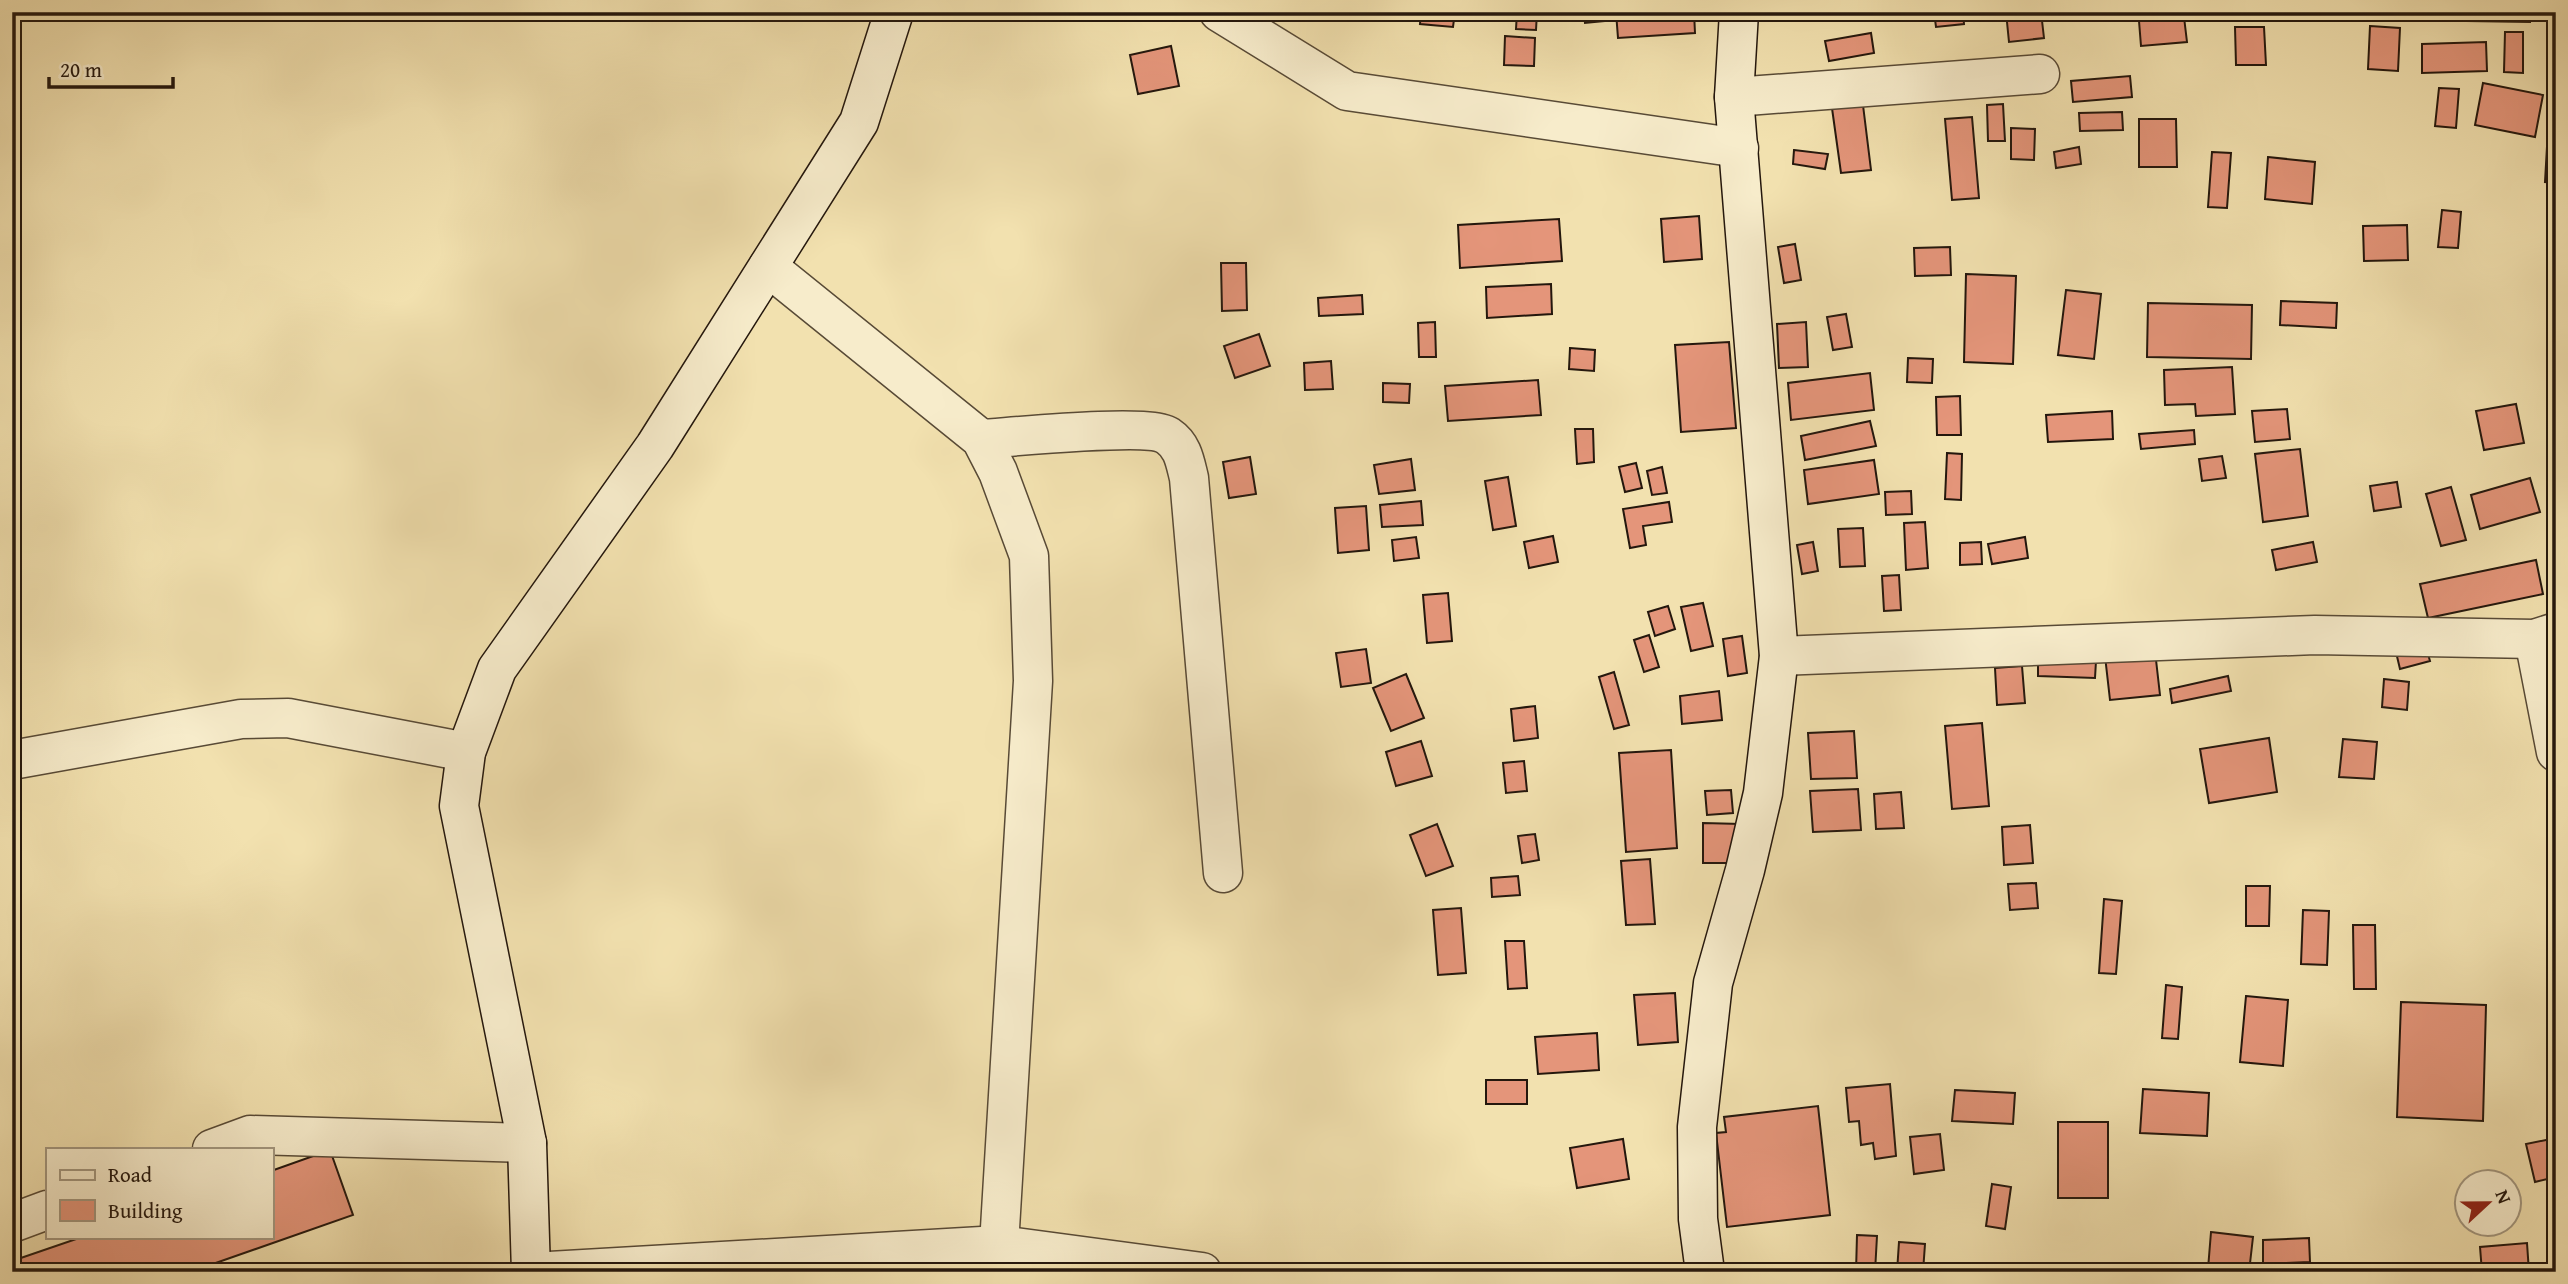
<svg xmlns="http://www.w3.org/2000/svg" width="2568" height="1284" viewBox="0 0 2568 1284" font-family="'Gentium Book Plus',serif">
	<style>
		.building { fill: #e4957a; stroke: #24170d; stroke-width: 2 }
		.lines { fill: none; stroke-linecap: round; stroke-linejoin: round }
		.street-casing { stroke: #584a36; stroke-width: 41 }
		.secondary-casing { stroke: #24170d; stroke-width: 41 }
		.street { stroke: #f7eccb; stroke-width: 38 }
		.secondary { stroke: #f7eccb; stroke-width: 38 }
	</style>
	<rect width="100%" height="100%" fill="#f2e1af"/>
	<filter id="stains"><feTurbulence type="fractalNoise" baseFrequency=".00286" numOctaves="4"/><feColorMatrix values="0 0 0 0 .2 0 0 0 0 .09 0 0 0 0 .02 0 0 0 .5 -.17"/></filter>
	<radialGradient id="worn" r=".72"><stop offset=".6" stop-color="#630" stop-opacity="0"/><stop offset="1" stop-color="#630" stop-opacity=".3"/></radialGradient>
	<g class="building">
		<polygon points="1421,12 1455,12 1453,27 1420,24"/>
		<polygon points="1477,12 1509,12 1508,20 1476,17"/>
		<polygon points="1517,12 1537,12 1536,30 1516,29"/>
		<polygon points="1584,12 1604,12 1604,21 1585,23"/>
		<polygon points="1616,12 1694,12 1695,33 1618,38"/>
		<polygon points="1934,12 1963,12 1964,24 1936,27"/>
		<polygon points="2006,12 2041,12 2044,38 2009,42"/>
		<polygon points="2467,12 2530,12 2530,22 2467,21"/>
		<polygon points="2184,17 2187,42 2141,46 2139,21"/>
		<polygon points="2370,26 2400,28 2398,71 2368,69"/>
		<polygon points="2235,27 2264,27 2266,65 2236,65"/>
		<polygon points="2505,32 2523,32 2523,73 2504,72"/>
		<polygon points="1871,33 1874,53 1829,61 1825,41"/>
		<polygon points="1505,36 1535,38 1534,66 1504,65"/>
		<polygon points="2486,42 2487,71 2422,73 2422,44"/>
		<polygon points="1171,46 1179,86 1138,94 1130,55"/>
		<polygon points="2130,76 2132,97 2073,102 2071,81"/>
		<polygon points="2483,83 2543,95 2535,137 2475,125"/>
		<polygon points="2439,88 2459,89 2456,128 2435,126"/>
		<polygon points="1862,97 1871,170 1841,173 1831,101"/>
		<polygon points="2003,104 2005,141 1988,141 1987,105"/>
		<polygon points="2122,112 2123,130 2080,131 2079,113"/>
		<polygon points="1972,117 1979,198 1952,200 1945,119"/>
		<polygon points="2139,119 2176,119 2177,167 2139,167"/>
		<polygon points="2011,128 2035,129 2034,160 2011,159"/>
		<polygon points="2548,129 2556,130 2556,183 2545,182"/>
		<polygon points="2079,147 2081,164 2056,168 2054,152"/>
		<polygon points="1794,150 1828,154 1825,169 1793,164"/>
		<polygon points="2212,152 2231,153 2227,208 2208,207"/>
		<polygon points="2268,157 2315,162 2312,204 2265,199"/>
		<polygon points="2442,210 2461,212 2458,248 2438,247"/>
		<polygon points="1699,216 1702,259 1664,262 1661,219"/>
		<polygon points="1559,219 1562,261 1460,268 1458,225"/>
		<polygon points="2407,225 2408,260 2364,261 2363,226"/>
		<polygon points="1795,244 1801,280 1784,283 1778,247"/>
		<polygon points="1950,247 1951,275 1915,276 1914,248"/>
		<polygon points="1221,263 1246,263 1247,310 1222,311"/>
		<polygon points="1966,274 2016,276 2013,364 1964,362"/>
		<polygon points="1551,284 1552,314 1487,318 1486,287"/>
		<polygon points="2066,290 2101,294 2094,359 2058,355"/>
		<polygon points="1362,295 1363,314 1319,316 1318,298"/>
		<polygon points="2281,301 2337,303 2336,328 2280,325"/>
		<polygon points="2148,303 2252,305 2251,359 2147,357"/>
		<polygon points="1846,314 1852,347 1833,350 1827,317"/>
		<polygon points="1435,322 1436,357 1419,357 1418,323"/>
		<polygon points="1806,322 1808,367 1779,368 1777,324"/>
		<polygon points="1259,334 1270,366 1235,378 1224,346"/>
		<polygon points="1729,342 1736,428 1681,432 1675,345"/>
		<polygon points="1570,348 1595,350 1594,371 1569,369"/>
		<polygon points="1908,358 1933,359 1932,383 1907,382"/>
		<polygon points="1331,361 1333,389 1305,390 1304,363"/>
		<polygon points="2232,367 2235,414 2196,416 2195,404 2165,405 2164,370"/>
		<polygon points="1870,373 1874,410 1791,420 1788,383"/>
		<polygon points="1538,380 1541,415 1448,421 1445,386"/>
		<polygon points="1383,383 1410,384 1409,403 1383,402"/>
		<polygon points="1960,396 1961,435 1937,435 1936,397"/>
		<polygon points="2516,404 2524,443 2484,450 2476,411"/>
		<polygon points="2287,409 2290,439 2255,442 2252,411"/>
		<polygon points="2112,411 2113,439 2048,442 2046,415"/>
		<polygon points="1870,421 1876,446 1805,460 1801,436"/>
		<polygon points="1575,429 1593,429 1594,462 1577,464"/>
		<polygon points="2194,430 2195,444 2141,449 2139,434"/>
		<polygon points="2300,449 2308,516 2263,522 2255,454"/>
		<polygon points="1947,453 1962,454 1961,500 1945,499"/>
		<polygon points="2222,456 2226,478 2202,481 2199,459"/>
		<polygon points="1250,457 1256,494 1229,498 1223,462"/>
		<polygon points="1411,459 1415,490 1379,494 1374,465"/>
		<polygon points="1874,460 1879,494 1808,504 1804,470"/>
		<polygon points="1636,463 1642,488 1625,492 1619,467"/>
		<polygon points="1662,467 1667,493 1652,495 1647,471"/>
		<polygon points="1508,477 1516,526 1493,530 1485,481"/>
		<polygon points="2530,478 2540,512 2480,529 2471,495"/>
		<polygon points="2397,482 2401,507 2374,511 2370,486"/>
		<polygon points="2451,487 2466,540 2441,546 2426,494"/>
		<polygon points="1911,491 1912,514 1886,515 1885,492"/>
		<polygon points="1421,501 1423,525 1382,527 1380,505"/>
		<polygon points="1669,502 1672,522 1643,526 1646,545 1630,548 1623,509"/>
		<polygon points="1366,506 1369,550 1338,553 1335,508"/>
		<polygon points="1925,522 1928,568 1906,570 1904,523"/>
		<polygon points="1863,528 1865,566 1840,567 1838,529"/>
		<polygon points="1553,536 1558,562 1529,568 1524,542"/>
		<polygon points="1416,537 1419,558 1394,561 1392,540"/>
		<polygon points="2025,537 2028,558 1992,564 1988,544"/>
		<polygon points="1813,542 1818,571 1802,574 1797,545"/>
		<polygon points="1981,542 1982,564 1960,565 1960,543"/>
		<polygon points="2313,542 2317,562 2276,570 2272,550"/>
		<polygon points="2536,560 2543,594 2428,618 2420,584"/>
		<polygon points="1899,575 1901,610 1884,611 1882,576"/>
		<polygon points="1448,593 1452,641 1427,643 1423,595"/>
		<polygon points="1703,603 1713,646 1691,651 1681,607"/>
		<polygon points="1668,606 1675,629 1655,636 1648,612"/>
		<polygon points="1649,635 1659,667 1644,672 1634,640"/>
		<polygon points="1742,636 1747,673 1728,676 1723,639"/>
		<polygon points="2424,640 2430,661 2400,669 2395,648"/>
		<polygon points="1366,649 1371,683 1341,687 1336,653"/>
		<polygon points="2155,651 2160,695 2110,700 2105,656"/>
		<polygon points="2038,659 2096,661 2095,678 2038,676"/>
		<polygon points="2022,666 2025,703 1997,705 1995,668"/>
		<polygon points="1614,672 1629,725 1614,729 1599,677"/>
		<polygon points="1406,674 1424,718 1391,731 1373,688"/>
		<polygon points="2228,676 2231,691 2172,703 2170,689"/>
		<polygon points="2384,679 2409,682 2407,710 2382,707"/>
		<polygon points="1719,691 1722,720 1682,724 1680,696"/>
		<polygon points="1535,706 1538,738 1514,741 1511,709"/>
		<polygon points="1982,723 1989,806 1952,809 1945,726"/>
		<polygon points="1854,731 1857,778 1811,779 1808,733"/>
		<polygon points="2269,738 2277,792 2209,803 2200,749"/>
		<polygon points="2343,739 2377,742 2374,779 2339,777"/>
		<polygon points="1421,741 1432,776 1396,786 1386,752"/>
		<polygon points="1671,750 1677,848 1626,852 1619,753"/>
		<polygon points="1524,761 1527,791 1506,793 1503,763"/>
		<polygon points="1858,789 1861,830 1813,832 1810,791"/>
		<polygon points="1731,790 1733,813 1707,815 1705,791"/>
		<polygon points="1901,792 1904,828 1876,829 1874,794"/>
		<polygon points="1703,823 1741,824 1741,863 1703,863"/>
		<polygon points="1437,824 1453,866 1426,876 1410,835"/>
		<polygon points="2030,825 2033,863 2004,865 2002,827"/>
		<polygon points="1535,834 1539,860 1522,863 1518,836"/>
		<polygon points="1650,859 1655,924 1626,925 1621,861"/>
		<polygon points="1518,876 1520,895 1492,897 1491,878"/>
		<polygon points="2036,883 2038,908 2010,910 2008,884"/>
		<polygon points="2246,886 2270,886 2269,926 2246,926"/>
		<polygon points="2104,899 2122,901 2116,974 2099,973"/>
		<polygon points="1461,908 1466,973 1438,975 1433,910"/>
		<polygon points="2303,910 2329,911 2327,965 2301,964"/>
		<polygon points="2353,925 2375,925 2376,989 2354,989"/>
		<polygon points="1505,941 1524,941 1527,988 1508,989"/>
		<polygon points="2166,985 2182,987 2178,1039 2162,1038"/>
		<polygon points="1675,993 1678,1042 1638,1045 1634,995"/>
		<polygon points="2246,996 2288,1000 2283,1066 2240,1062"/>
		<polygon points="2401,1002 2486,1005 2483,1121 2397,1117"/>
		<polygon points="1597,1033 1599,1070 1538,1074 1535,1037"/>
		<rect x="1486" y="1080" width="41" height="24"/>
		<polygon points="1890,1084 1896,1156 1875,1159 1873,1143 1861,1145 1859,1121 1849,1122 1846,1088"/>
		<polygon points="2143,1089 2209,1093 2207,1136 2140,1133"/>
		<polygon points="1955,1090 2015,1093 2013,1124 1952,1121"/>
		<polygon points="1818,1106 1830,1215 1727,1227 1716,1133 1726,1132 1724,1117"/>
		<rect x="2058" y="1122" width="50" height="76"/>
		<polygon points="1940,1134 1944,1170 1914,1174 1910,1137"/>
		<polygon points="2556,1138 2556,1177 2535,1182 2526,1144"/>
		<polygon points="1623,1139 1629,1179 1577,1188 1570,1148"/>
		<polygon points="330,1150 353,1215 190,1272 12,1272 12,1261 82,1237 271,1237 271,1171"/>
		<polygon points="1992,1184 2011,1187 2005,1229 1986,1226"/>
		<polygon points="2211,1232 2253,1237 2249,1272 2208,1269"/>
		<polygon points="1857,1235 1877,1236 1875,1272 1856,1272"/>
		<polygon points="2309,1238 2310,1262 2263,1264 2263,1240"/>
		<polygon points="1899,1242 1925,1244 1923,1272 1897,1272"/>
		<polygon points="2527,1243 2529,1272 2482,1272 2480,1247"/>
	</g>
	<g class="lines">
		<defs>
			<g id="street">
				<polyline points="1219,12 1347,91 1739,148"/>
				<polyline points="1734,97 2040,74"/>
				<polyline points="768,267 981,439 998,472 1029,556 1033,681 999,1245 1001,1272"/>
				<path d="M 981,439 C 1013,437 1148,423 1168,436 C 1183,446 1185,462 1189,478 L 1223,873"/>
				<polyline points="2534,639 2556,752"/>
				<polyline points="1779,656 2315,635 2534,639 2556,632"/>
				<polyline points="12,760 241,719 288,718 466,752"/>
				<polyline points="212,1149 250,1135 527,1143"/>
				<polyline points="12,1223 47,1210"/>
				<polyline points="532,1272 999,1245 1202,1272"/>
			</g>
			<g id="secondary">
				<polyline points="531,1272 527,1143 459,806 466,752 497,669 655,446 859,122 894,12"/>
				<polyline points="1705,1272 1698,1219 1697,1127 1713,983 1745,870 1763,793 1779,656 1734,97 1739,12"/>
			</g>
		</defs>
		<use href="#street" class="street-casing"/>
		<use href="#secondary" class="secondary-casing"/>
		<use href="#street" class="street"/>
		<use href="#secondary" class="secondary"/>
	</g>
	<rect width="2568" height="1284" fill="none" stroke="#f2e1af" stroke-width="42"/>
	<rect x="14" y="14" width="2540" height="1256" fill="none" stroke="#24170d" stroke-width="3.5"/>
	<rect x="21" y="21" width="2526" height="1242" fill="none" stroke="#24170d" stroke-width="2"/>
	<rect x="46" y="1148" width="228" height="91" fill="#f7eccb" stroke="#a3977f" stroke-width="2"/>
	<rect x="60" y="1170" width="35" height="10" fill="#f7eccb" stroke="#a3977f" stroke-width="2"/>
	<text x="108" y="1182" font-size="21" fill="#24170d">Road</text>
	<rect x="60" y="1200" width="35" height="21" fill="#e4957a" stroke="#a3977f" stroke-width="2"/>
	<text x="108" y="1218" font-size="21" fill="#24170d">Building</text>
	<g transform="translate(2488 1203) rotate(68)"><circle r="33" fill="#f7eccb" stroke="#a3977f" stroke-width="2"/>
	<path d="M0-5L12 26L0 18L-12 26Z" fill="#8f2418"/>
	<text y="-10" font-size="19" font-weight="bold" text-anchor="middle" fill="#24170d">N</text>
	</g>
	<path d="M49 77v10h124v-10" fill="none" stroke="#24170d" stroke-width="3.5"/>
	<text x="60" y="77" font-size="21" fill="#24170d" stroke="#f7eccb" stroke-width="5" paint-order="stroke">20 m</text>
	<rect width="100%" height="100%" filter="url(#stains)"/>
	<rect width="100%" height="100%" fill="url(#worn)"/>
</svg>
